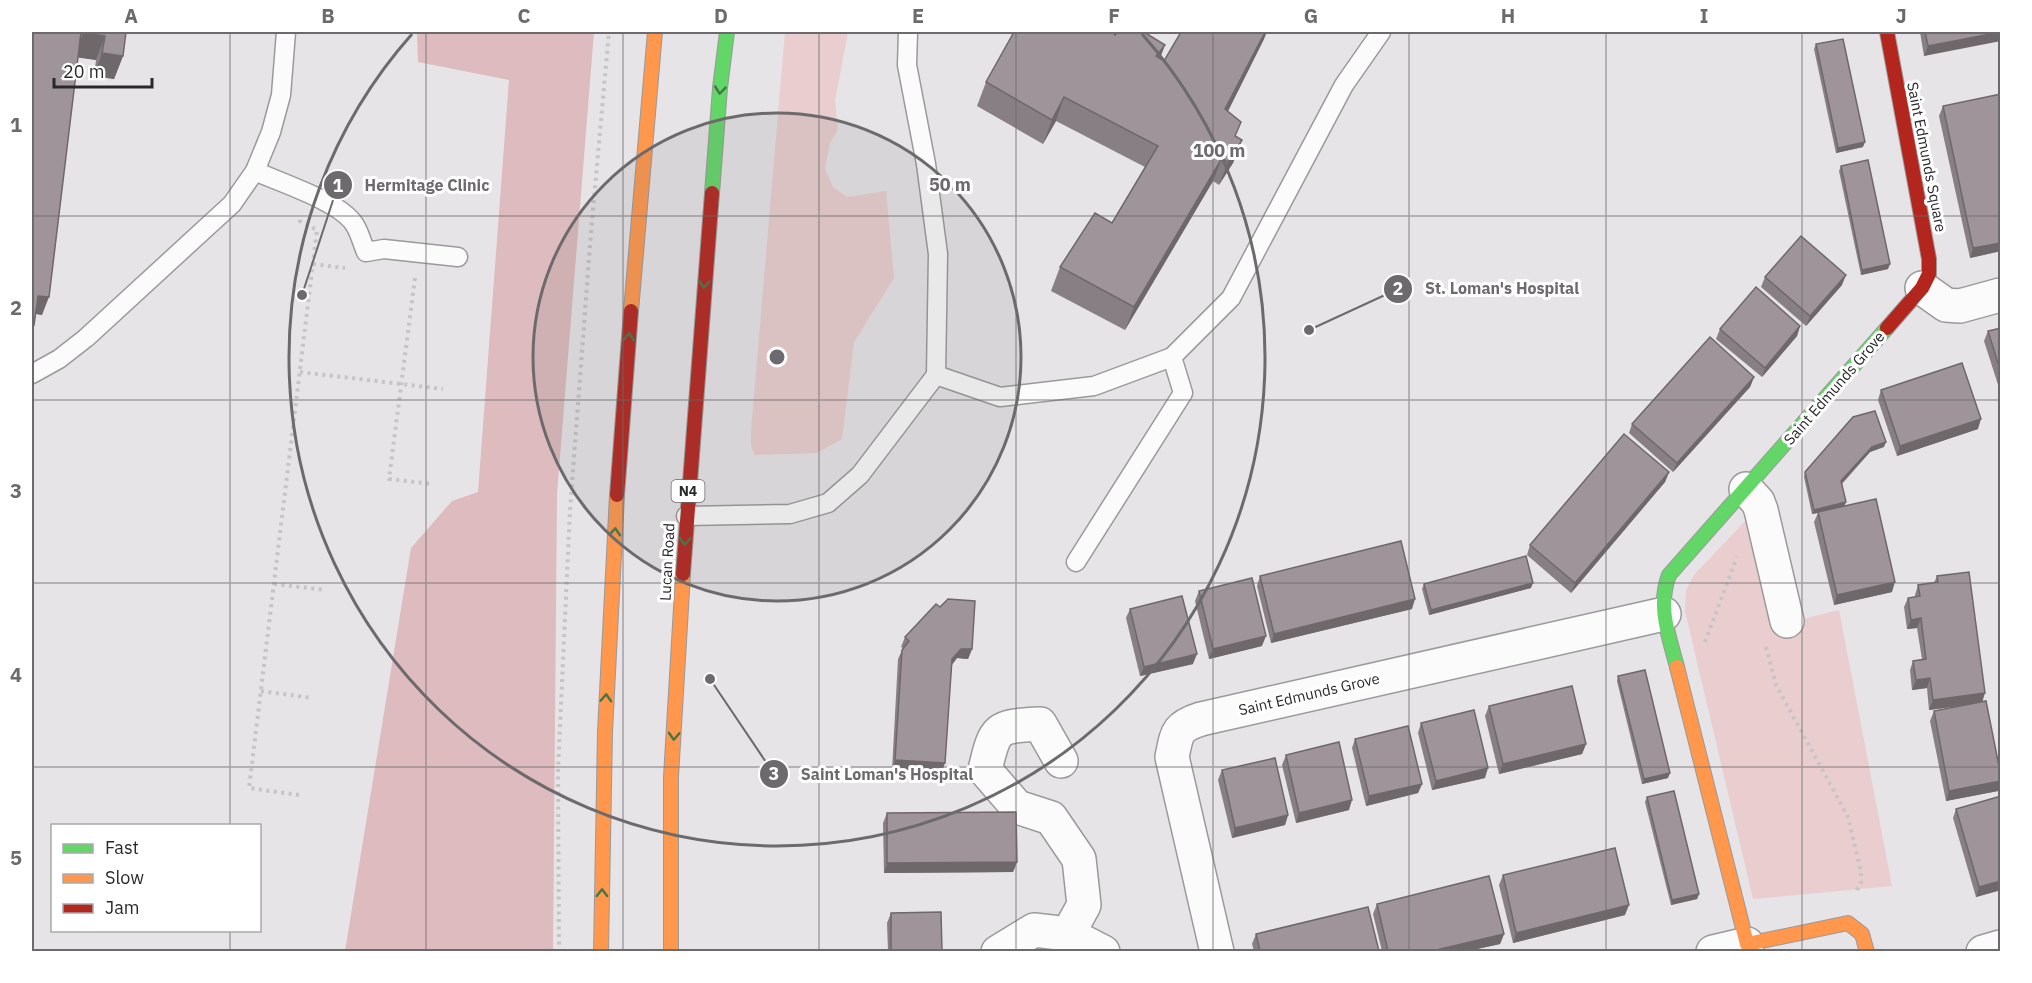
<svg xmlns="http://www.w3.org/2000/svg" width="2032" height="983" font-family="'IBM Plex Sans',sans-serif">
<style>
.green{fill:#eacdcf}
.forest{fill:#ddbbbe}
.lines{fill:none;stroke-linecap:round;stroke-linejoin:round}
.lane-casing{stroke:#9b9a9b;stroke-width:21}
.street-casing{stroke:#9b9a9b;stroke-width:36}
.fast-casing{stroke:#9b9a9b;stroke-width:16}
.slow-casing{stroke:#9b9a9b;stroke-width:16}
.jam-casing{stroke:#9b9a9b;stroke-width:16}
.path{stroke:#c6c5c6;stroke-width:4;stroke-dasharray:3 4.5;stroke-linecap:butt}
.lane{stroke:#fbfbfb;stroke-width:18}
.street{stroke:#fbfbfb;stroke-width:33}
.fast{stroke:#63d668;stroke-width:14}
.slow{stroke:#ff974d;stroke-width:14}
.jam{stroke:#b3261e;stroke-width:14}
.wall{fill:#887f84}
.shaded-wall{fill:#6f686b}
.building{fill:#9e9499;stroke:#6f686b;stroke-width:1.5}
.oneway{stroke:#447746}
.grid{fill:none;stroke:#6c6a6c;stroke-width:1.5;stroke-opacity:0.55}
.ring{fill:none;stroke:#6c6a6c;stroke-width:3}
.labels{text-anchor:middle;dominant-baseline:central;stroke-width:6;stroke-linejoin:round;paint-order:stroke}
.shield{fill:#fff;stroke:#6a696a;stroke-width:1.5}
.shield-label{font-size:14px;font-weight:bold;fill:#2a292a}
.street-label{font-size:15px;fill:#2a292a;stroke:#fff}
.centre{fill:#6c6a6c;stroke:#fff;stroke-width:3}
.ring-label{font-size:18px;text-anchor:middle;font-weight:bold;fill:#6c6a6c;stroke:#fff;stroke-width:6;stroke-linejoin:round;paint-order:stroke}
.leader{fill:none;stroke:#6c6a6c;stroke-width:2}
.callout-dot{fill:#6c6a6c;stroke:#fff;stroke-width:2}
.mark-label{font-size:18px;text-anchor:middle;font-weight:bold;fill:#fff}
.callout-label{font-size:16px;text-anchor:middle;font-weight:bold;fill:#6c6a6c;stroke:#fff;stroke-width:6;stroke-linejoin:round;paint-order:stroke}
.neatline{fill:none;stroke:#6c6a6c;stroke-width:2}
.grid-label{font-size:20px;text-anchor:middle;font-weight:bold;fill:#6c6a6c}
</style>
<rect width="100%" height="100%" fill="#e6e4e6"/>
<g class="green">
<path d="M785 32H848L835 101 838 129 830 143 825 169 833 187 847 197 886 191 894 278 854 342 842 439 817 453 755 455 751 446V431Z"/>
<path d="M1749 517 1775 626 1839 610 1892 886 1753 899 1685 611 1686 590 1694 575Z"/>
</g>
<path class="forest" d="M417 32H594L557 494 553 951H345L411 548 452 501 478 492 509 80 418 62Z"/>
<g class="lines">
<g class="lane-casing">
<g id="lane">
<path d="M255 171C281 183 335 200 352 221 359 229 362 243 366 252L384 249 458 257"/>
<path d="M32 374 59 359 86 338 232 204 255 171 271 132 281 95 286 32"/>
<path d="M936 375 1000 397 1094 386 1172 357 1231 298 1344 85 1381 32"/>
<path d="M686 516 790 514 828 503 860 475 936 375 938 254 926 164 907 65 908 32"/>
<path d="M1076 562 1183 393 1172 357"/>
</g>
</g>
<g class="street-casing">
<g id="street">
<path d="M1922 288 1946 305 1960 306 2000 295"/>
<path d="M1746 489 1758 502 1761 510 1787 621"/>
<path d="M1061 761 1040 724C996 726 995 727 985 770L1017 807 1051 818 1079 859 1084 905 1068 934"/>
<path d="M998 952 1034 930 1068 934 1103 952"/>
<path d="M1217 952 1172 757C1177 733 1176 727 1201 719L1664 614"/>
<path d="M1713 952 1747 944"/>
<path d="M1983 952 2000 947"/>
</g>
</g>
<g class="fast-casing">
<g id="fast">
<path d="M712 193 720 88 727 32"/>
<path d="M1677 667C1669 636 1657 606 1669 575L1887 328"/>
</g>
</g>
<g class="slow-casing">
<g id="slow">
<path d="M631 311 655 32"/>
<path d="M1677 667 1747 944 1848 923 1862 934 1867 952"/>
<path d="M601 952 605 732 617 495"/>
<path d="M671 952V777L683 574"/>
</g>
</g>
<g class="jam-casing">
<g id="jam">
<path d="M1887 328 1922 288 1929 274V259L1887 32"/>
<path d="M617 495 631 311"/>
<path d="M683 574 712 193"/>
</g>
</g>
<g class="path">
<path d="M313 264 345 268"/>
<path d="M415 278 389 479 432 484"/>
<path d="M300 372 443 389"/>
<path d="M274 584 325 590"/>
<path d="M1705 642 1737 557"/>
<path d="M1766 647 1776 685 1848 817 1861 872V883L1855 893"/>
<path d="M261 691 312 698"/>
<path d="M299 795 249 788 317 230 300 221 303 217"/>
<path d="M559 952 558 770 570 510 591 232 609 32"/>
</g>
<use href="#lane" class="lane"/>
<use href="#street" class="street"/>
<use href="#fast" class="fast"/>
<use href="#slow" class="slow"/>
<use href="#jam" class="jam"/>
</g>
<g class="wall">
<path d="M32 32H126L123 56 114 79 94 76 96 60 78 57 42 315 36 314 34 325 32 333Z"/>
<path d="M1920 32H2001L1924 56Z"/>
<path d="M1115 35 1165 45 1160 58 1164 61 1264 39 1228 111 1236 136 1242 140 1233 163 1219 185 1213 181 1125 330 1051 291 1060 267 1112 223 1145 167 1056 121 1043 144 977 106 986 82Z"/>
<path d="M1816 44 1863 147 1836 153 1814 49Z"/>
<path d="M1943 106 2001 251 1970 258 1939 116Z"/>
<path d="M1841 166 1888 269 1861 275 1839 171Z"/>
<path d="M1765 277 1842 285 1806 326 1761 287Z"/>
<path d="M1800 326 1797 336 1762 377 1716 339 1720 329Z"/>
<path d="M2001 328V394L1984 341 1988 331Z"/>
<path d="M1754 377 1750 387 1673 472 1629 433 1632 424Z"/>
<path d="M1881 390 1978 429 1897 456 1878 400Z"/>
<path d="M1884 447 1870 452 1842 484 1844 506 1892 592 1834 605 1814 522 1818 513 1812 514 1804 477 1805 472Z"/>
<path d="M1669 472 1665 482 1571 593 1527 555 1530 545Z"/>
<path d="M1260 576 1412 609 1271 643 1257 586Z"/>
<path d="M1937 576 1982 702 2001 776V784L1998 791 1946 801 1930 721 1934 711 1966 705 1929 710 1927 688 1912 690 1910 670 1913 661 1922 659 1917 628 1907 629 1904 607 1908 598 1915 597V595L1918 585 1934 583Z"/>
<path d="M1424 584 1531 588 1429 615 1422 589Z"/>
<path d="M1199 591 1262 646 1209 659 1195 601Z"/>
<path d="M1130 609 1193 664 1140 676 1126 618Z"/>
<path d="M905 637 972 649 968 659 957 658 952 665 942 772 892 770 898 659 903 648 901 647Z"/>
<path d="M1618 676 1668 778 1642 784 1617 681Z"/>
<path d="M1489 706 1586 744 1582 754 1499 774 1485 716Z"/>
<path d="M1421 723 1485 778 1432 790 1418 733Z"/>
<path d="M1355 739 1422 784 1418 793 1366 806 1352 748Z"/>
<path d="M1286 755 1349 810 1296 823 1282 765Z"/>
<path d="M1222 770 1288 815 1285 825 1232 838 1218 780Z"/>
<path d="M2001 796V890L1976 897 1953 818 1956 809Z"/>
<path d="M1647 797 1699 894 1697 899 1671 905 1645 802Z"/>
<path d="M887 813 1017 862 1013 872 884 873 883 823Z"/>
<path d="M1503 875 1625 915 1513 943 1499 885Z"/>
<path d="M1377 904 1504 934 1500 944 1468 951H1382L1373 914Z"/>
<path d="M891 913 942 951H888L887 923Z"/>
<path d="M1256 934 1379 951H1254L1252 944Z"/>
</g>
<g class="shaded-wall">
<path d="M1265 32H1267L1264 39 1217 133 1225 109Z"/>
<path d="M2001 32V41L1924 56 1928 46Z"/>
<path d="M83 33 105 36 96 60 74 57Z"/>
<path d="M1165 45 1156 68V56Z"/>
<path d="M102 53 123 56 114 79 94 76Z"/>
<path d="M1064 97 1056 121 1043 144 1052 120Z"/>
<path d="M1242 140 1233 163 1219 185 1228 162Z"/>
<path d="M1865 142 1863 147 1836 153 1838 148Z"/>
<path d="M1222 158 1213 181 1125 330 1134 307Z"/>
<path d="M2001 243V251L1970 258 1973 248Z"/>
<path d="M1890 264 1888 269 1861 275 1862 270Z"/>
<path d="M1846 275 1842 285 1806 326 1810 316Z"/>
<path d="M38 296 49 297 42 315 32 313Z"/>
<path d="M1800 326 1797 336 1762 377 1765 368Z"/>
<path d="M1754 377 1750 387 1673 472 1677 463Z"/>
<path d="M1981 419 1978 429 1897 456 1900 446Z"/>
<path d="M1886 442 1884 447 1870 452 1839 486 1841 481 1872 447Z"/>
<path d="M1669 472 1665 482 1571 593 1575 583Z"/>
<path d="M1846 502 1844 507 1812 514 1814 510Z"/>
<path d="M1895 582 1892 592 1834 605 1837 595Z"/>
<path d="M1533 583 1531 588 1429 615 1431 610Z"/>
<path d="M1415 599 1412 609 1271 643 1274 634Z"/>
<path d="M1921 618 1917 628 1907 629 1911 620Z"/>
<path d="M1266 636 1262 646 1209 659 1213 649Z"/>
<path d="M961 649H972L968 659 957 658 949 668 952 659Z"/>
<path d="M1197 654 1193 664 1140 676 1144 667Z"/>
<path d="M1930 678 1927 688 1912 690 1916 680Z"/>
<path d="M1985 693 1982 703 1929 710 1933 700Z"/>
<path d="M1586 744 1582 754 1499 774 1503 764Z"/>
<path d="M895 760 945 763 942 772 892 770Z"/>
<path d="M1488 768 1485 778 1432 790 1436 781Z"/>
<path d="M1670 773 1668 778 1642 784 1644 779Z"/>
<path d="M2001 781 1998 791 1946 801 1949 791Z"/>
<path d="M1422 784 1418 793 1366 806 1369 796Z"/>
<path d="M1352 800 1349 810 1296 823 1299 813Z"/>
<path d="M1288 815 1285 825 1232 838 1235 828Z"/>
<path d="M1017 862 1013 872 884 873 887 863Z"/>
<path d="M2001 881V890L1976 897 1979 887Z"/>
<path d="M1699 894 1697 899 1671 905 1672 900Z"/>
<path d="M1629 905 1625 915 1513 943 1516 933Z"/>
<path d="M1504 934 1500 944 1468 951H1432Z"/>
</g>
<g class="building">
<path d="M32 32H81L49 297 38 296 34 325 32 324Z"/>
<path d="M83 32H126L123 56 102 53 105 36 83 33Z"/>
<path d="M1014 32H1113L1115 35 1118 32H1144L1165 45 1156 56 1164 61 1181 32H1265L1225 109 1241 122 1235 136 1242 140 1228 162 1222 158 1134 307 1060 267 1095 213 1112 223 1158 146 1064 97 1052 120 986 82Z"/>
<path d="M1925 32H2001L1928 46Z"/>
<path d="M1843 39 1865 142 1838 148 1816 44Z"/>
<path d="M2001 94V243L1973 248 1943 106Z"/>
<path d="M1868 160 1890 264 1862 270 1841 166Z"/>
<path d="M1801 236 1846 275 1810 316 1765 277Z"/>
<path d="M1756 287 1800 326 1765 368 1720 329Z"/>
<path d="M2001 328V373L1988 331Z"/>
<path d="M1710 337 1754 377 1677 463 1632 424Z"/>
<path d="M1962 363 1981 419 1900 446 1881 390Z"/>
<path d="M1875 411 1886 442 1872 447 1841 481 1846 502 1814 510 1805 472 1853 417Z"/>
<path d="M1624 434 1669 472 1575 583 1530 545Z"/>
<path d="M1876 499 1895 582 1837 595 1818 512Z"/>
<path d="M1401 541 1415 599 1274 634 1260 576Z"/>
<path d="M1526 556 1533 583 1431 610 1424 584Z"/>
<path d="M1969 572 1985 693 1933 700 1930 678 1916 680 1913 661 1926 659 1921 618 1911 620 1908 598 1920 596 1918 585 1938 582 1937 576Z"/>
<path d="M1252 578 1266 636 1213 649 1199 591Z"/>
<path d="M1182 596 1197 654 1144 667 1130 609Z"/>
<path d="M948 599 975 601 972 649H961L952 659 945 763 895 760 902 650 909 641 905 637 936 604 940 607Z"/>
<path d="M1645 670 1670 773 1644 779 1618 676Z"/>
<path d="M1572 686 1586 744 1503 764 1489 706Z"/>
<path d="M1986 701 2001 776V781L1949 791 1934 711Z"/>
<path d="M1474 710 1488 768 1436 781 1421 723Z"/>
<path d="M1408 726 1422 784 1369 796 1355 739Z"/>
<path d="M1339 742 1352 800 1299 813 1286 755Z"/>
<path d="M1275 758 1288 815 1235 828 1222 770Z"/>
<path d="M1674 791 1699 894 1672 900 1647 797Z"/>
<path d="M2001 796V881L1979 887 1956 809Z"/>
<path d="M1016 812 1017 862 887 863V813Z"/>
<path d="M1615 848 1629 905 1516 933 1503 875Z"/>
<path d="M1489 876 1504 934 1432 951H1388L1377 904Z"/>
<path d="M1368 907 1379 951H1260L1256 934Z"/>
<path d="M941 912 942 951H891V913Z"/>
</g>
<defs><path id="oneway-chevron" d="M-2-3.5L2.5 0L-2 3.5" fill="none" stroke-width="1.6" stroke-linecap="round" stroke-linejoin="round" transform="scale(1.5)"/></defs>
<g class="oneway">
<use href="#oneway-chevron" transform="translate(720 90) rotate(96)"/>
<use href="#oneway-chevron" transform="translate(704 284) rotate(95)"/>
<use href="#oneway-chevron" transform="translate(629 337) rotate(-86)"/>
<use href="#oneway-chevron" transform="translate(615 532) rotate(-86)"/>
<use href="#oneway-chevron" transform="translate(685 541) rotate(93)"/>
<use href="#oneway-chevron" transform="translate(606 698) rotate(-87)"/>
<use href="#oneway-chevron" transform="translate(674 736) rotate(93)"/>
<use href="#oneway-chevron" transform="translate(602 893) rotate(-89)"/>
</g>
<path class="grid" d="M230 32V826M426 32V952M623 32V952M819 32V952M1016 32V952M1213 32V952M1409 32V952M1606 32V952M1802 32V952M32 216H2000M32 400H2000M32 583H2000M32 767H2000M230 930V952"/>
<circle cx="777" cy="357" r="244" fill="#6c6a6c" fill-opacity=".12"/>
<g class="ring">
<circle cx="777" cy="357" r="244"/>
<path d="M1142 34A488 488 0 1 1 412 34"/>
</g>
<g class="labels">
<rect class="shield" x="671.5" y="480" width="33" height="22" rx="4.5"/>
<g class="shield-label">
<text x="688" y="491">N4</text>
</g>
<g class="street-label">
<text transform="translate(1927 157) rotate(79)">Saint Edmunds Square</text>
<text transform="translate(1834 388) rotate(-49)">Saint Edmunds Grove</text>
<text transform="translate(667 562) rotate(-87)">Lucan Road</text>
<text transform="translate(1309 694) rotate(-13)">Saint Edmunds Grove</text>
</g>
</g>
<circle cx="777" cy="357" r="9" class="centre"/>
<g class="ring-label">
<text x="1219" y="157">100 m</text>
<text x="950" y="191">50 m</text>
</g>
<path class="leader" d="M302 295L338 185M1309 330L1398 289M710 679L774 774"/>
<g class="callout-dot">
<circle cx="302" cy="295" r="6"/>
<circle cx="1309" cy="330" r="6"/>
<circle cx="710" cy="679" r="6"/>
<circle cx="338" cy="185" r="15"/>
<circle cx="1398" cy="289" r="15"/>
<circle cx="774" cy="774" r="15"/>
</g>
<g class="mark-label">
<text x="338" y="192">1</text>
<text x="1398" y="295">2</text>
<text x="774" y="780">3</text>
</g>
<g class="callout-label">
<text x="427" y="191">Hermitage Clinic</text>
<text x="1502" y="294">St. Loman's Hospital</text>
<text x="887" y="780">Saint Loman's Hospital</text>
</g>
<rect width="2032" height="983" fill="none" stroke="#ffffff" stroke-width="66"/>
<rect x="51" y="824" width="210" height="108" fill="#ffffff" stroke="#aaa9aa" stroke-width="1.5"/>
<rect x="63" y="844" width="30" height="9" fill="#63d668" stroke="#aaa9aa" stroke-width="1.5"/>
<text x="105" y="854" font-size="18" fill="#2a292a">Fast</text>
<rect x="63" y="874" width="30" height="9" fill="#ff974d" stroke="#aaa9aa" stroke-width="1.5"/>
<text x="105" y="884" font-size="18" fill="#2a292a">Slow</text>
<rect x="63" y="904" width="30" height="9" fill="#b3261e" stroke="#aaa9aa" stroke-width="1.5"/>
<text x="105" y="914" font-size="18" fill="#2a292a">Jam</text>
<path d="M54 78v9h98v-9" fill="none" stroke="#2a292a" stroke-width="3"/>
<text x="63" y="78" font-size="18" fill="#2a292a" stroke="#ffffff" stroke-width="4.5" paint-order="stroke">20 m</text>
<rect x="33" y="33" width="1966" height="917" class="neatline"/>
<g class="grid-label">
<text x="131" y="23">A</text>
<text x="328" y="23">B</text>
<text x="524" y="23">C</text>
<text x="721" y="23">D</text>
<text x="918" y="23">E</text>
<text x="1114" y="23">F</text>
<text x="1311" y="23">G</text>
<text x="1508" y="23">H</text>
<text x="1704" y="23">I</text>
<text x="1901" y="23">J</text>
<text x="16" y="132">1</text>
<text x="16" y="315">2</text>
<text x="16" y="498">3</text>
<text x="16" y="682">4</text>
<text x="16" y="865">5</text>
</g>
</svg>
